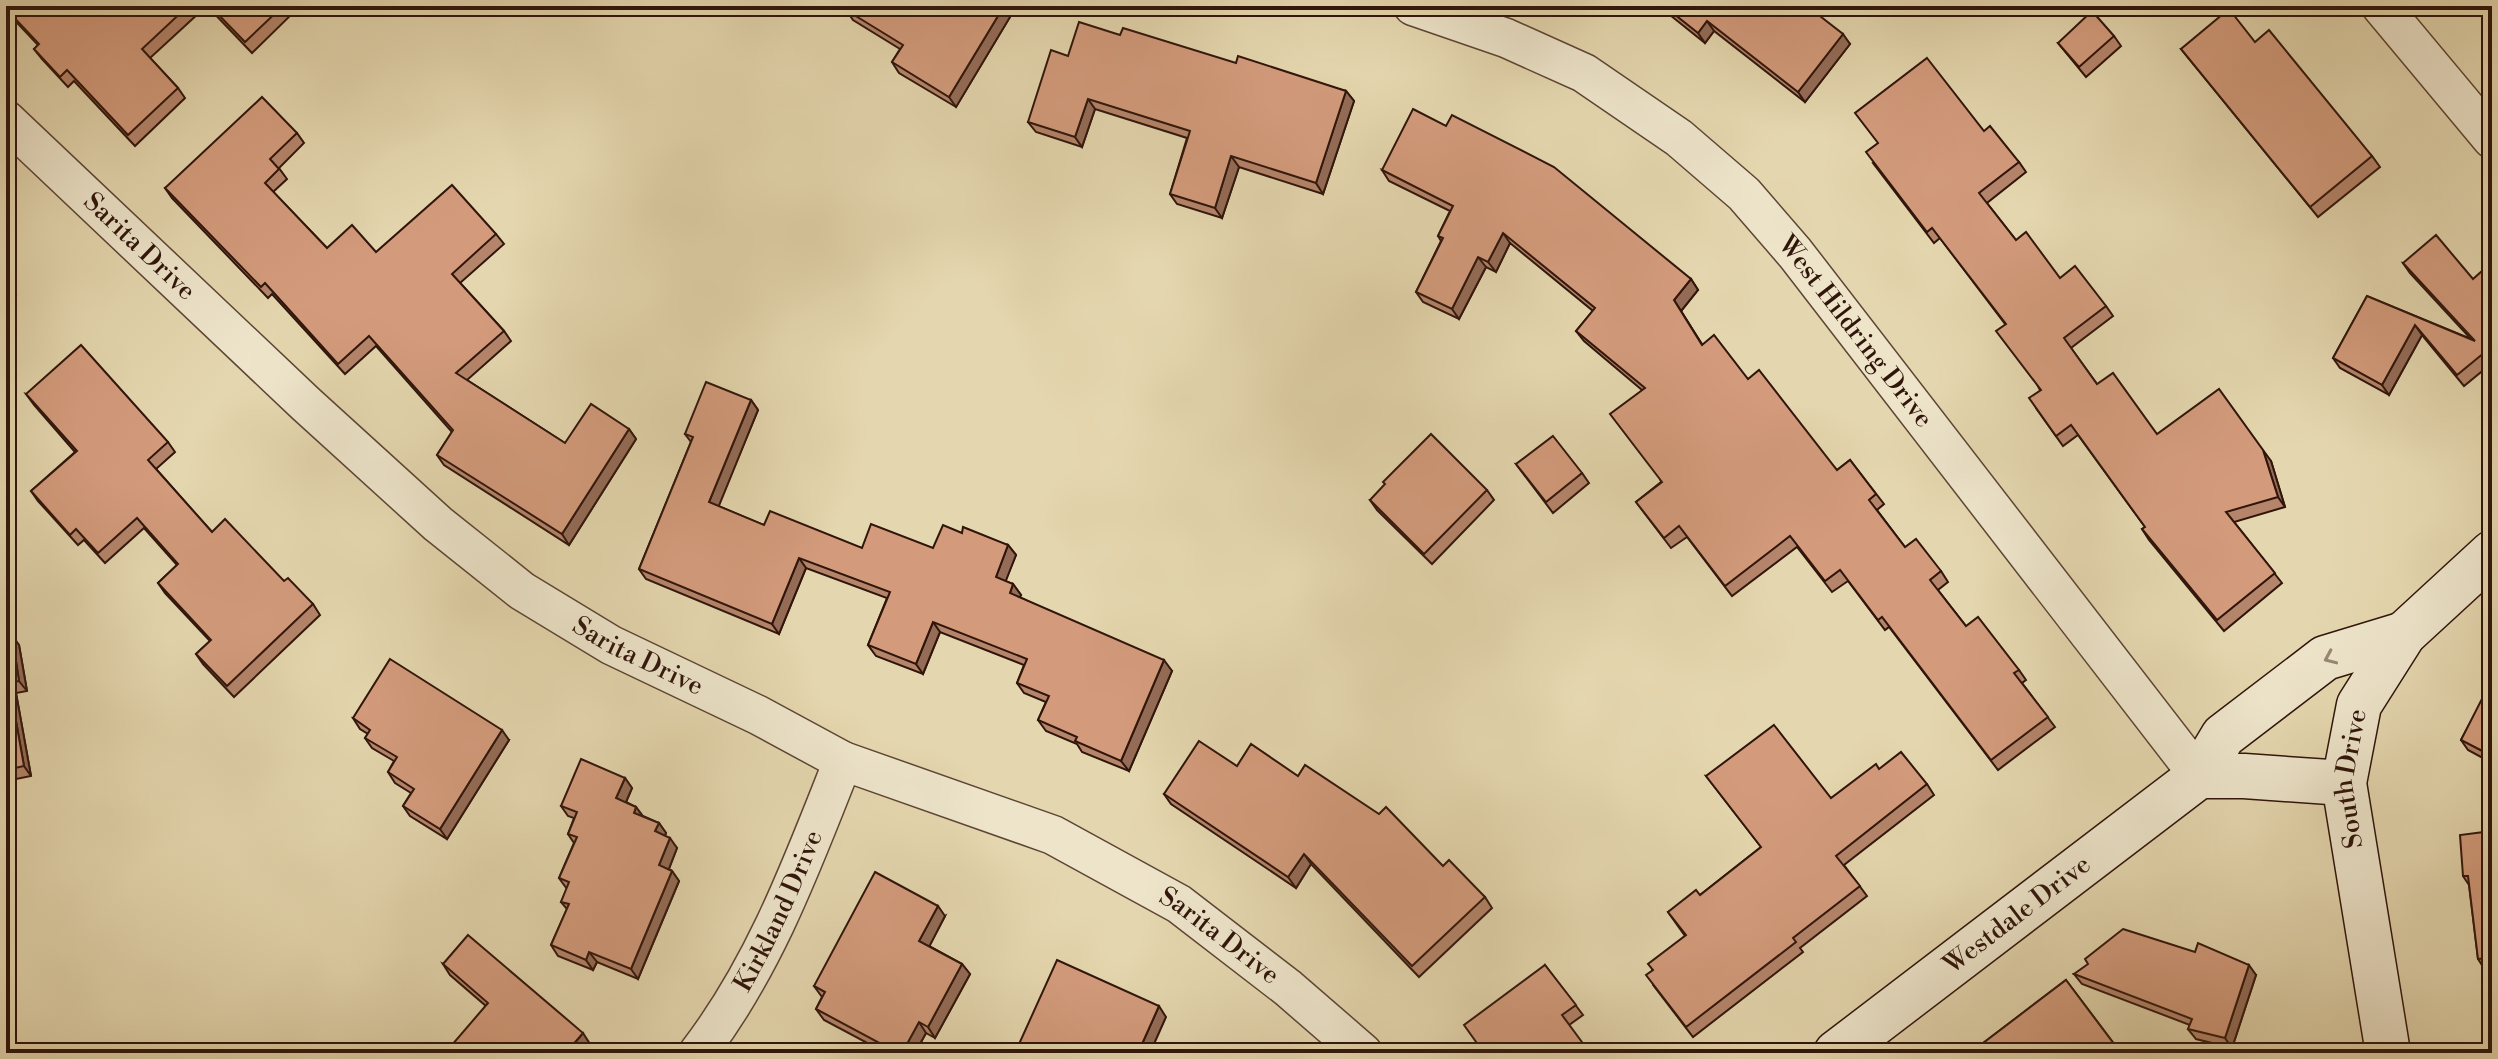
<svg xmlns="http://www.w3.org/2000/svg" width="2498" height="1059" font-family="'Libre Bodoni',serif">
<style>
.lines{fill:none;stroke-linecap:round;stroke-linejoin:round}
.street-casing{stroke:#5d4534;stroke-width:41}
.secondary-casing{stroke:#30150b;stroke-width:47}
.street{stroke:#ede4ca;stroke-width:38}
.secondary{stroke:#ede4ca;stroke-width:44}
.wall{fill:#b5856b;stroke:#30150b;stroke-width:2}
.shaded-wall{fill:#946c57;stroke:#30150b;stroke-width:2}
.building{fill:#d39b7c;stroke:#30150b;stroke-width:2}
.oneway{stroke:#988774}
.labels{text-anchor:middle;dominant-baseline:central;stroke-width:6;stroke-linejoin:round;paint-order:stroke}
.street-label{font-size:26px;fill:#30150b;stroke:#ede4ca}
</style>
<rect width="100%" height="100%" fill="#e4d6ae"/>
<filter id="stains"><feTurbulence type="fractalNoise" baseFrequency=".0025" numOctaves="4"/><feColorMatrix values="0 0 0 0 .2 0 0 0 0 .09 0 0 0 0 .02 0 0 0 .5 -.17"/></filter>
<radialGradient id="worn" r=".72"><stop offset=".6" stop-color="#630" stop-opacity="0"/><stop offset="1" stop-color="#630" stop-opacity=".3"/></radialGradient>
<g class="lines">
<g class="street-casing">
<g id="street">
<path id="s1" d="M1413 6 1506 38 1584 73 1679 138 1744 194 1795 253 2199 776"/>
<path d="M2381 6 2492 139"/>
<path id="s2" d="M6 120 306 404 438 524 522 591 611 645 758 715 843 761 1053 835 1179 904 1288 988 1363 1053"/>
<path id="s3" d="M698 1053C765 966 803 862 843 761"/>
</g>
</g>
<g class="secondary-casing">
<g id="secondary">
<path d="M2199 776 2223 736 2325 658 2404 634"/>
<path id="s4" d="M1836 1053 2199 776H2244L2344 783"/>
<path id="s5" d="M2388 1053 2344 783 2359 705 2404 634 2492 553"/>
</g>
</g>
<use href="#street" class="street"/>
<use href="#secondary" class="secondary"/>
</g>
<g class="wall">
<path d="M6 6H196L200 12 150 58 178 88 185 98 135 146 74 81 68 87 42 59 34 49 38 45 6 11Z"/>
<path d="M207 6H288L293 13 252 53Z"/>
<path d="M848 6H1015L1016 7 956 107 899 73 892 62 900 49 853 20 846 10Z"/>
<path d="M1651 6H1807L1850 44 1805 102 1714 31 1705 43 1670 15Z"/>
<path d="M1120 35 1346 91 1354 101 1323 194 1239 167 1222 218 1177 204 1170 194 1187 138 1095 109 1082 147 1036 132 1028 122Z"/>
<path d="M2114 36 2121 46 2086 77 2058 43Z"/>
<path d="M2255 42 2372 156 2380 167 2318 217 2181 49Z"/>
<path d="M1984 131 2019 162 2026 172 1987 203 2016 240 2060 278 2106 306 2113 316 2071 348 2097 384 2157 434 2271 461 2285 507 2234 522 2282 583 2224 631 2149 540 2142 529 2145 527 2078 435 2063 446 2036 408 2040 390 2005 324 1940 238 1934 243 1873 163Z"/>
<path d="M297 133 304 143 279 168 287 179 273 192 327 248 376 252 496 234 504 244 460 283 504 331 511 341 467 380 565 443 629 429 636 439 569 545 444 465 437 455 452 432 376 346 345 374 272 294 268 298 172 198 165 188Z"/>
<path d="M1382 170 1691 279 1698 290 1681 311 1702 345 1748 379 1837 470 1850 460 1884 504 1877 510 1905 547 1941 571 1948 582 1938 590 1966 626 2019 670 2026 680 2022 683 2055 727 1998 770 1889 627 1885 630 1848 581 1832 592 1797 547 1732 596 1687 537 1671 548 1636 502 1661 482 1642 390 1584 341 1576 331 1593 311 1510 243 1496 272 1486 267 1459 319 1423 302 1416 292 1441 241 1438 236 1450 211 1389 181Z"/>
<path d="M2403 263 2492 283V363L2464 386 2422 335 2389 395 2340 368 2333 358 2367 296 2471 339 2410 273Z"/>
<path d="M6 282 16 295 6 304Z"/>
<path d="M26 394 168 442 175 452 156 469 212 532 284 581 313 604 320 615 234 697 203 664 196 654 210 641 165 593 158 583 177 565 144 528 105 563 84 540 78 545 38 501 31 491 75 452 34 405Z"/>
<path d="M751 400 758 410 718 506 764 525 862 548H933L962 533 1008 545 1016 555 1005 581 1013 584 1021 595 1019 597 1172 671 1129 771 1082 752 1077 744 1046 731 1038 720 1046 702 1024 693 1017 683 1024 665 940 632 923 674 876 656 868 645 887 598 806 568 779 634 646 579 639 569 691 442 685 434Z"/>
<path d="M1516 464 1582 473 1589 483 1553 513Z"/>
<path d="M1487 490 1494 500 1432 564 1377 510 1370 500Z"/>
<path d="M6 636 19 645 27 691 16 693 31 776 6 781 10 801 6 802Z"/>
<path d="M2492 682V763L2468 750 2461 740Z"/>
<path d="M353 718 509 740 447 839 410 816 403 806 411 793 395 783 388 772 394 761 372 748 365 738 368 734 360 729Z"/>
<path d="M1237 766 1298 776 1443 866 1485 897 1492 908 1419 977 1311 864 1296 888 1171 804 1164 794Z"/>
<path d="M1879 769 1927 784 1934 795 1844 865 1867 896 1800 948 1803 952 1693 1037 1653 985 1652 970 1685 936 1668 912 1700 895 1761 847 1706 776 1831 798Z"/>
<path d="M625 778 632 788 626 802 636 807 643 816 659 823 666 833 665 836 677 848 669 869 672 871 679 881 638 979 597 962 593 970 558 956 551 945 567 909 561 902 567 889 559 878 574 843 568 834 574 818 568 816 561 806Z"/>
<path d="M2492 831 2488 969 2485 970 2478 959 2469 885 2463 876Z"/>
<path d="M945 916 929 946 962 964 970 974 935 1038 926 1033 915 1053H886L824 1020 816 1009 822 997 814 986Z"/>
<path d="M443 964 590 1044 486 1006 450 975Z"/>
<path d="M1545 965 1583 1015 1569 1025 1484 1053Z"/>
<path d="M2074 974 2256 975 2232 1048 2196 1039 2188 1029 2190 1025 2082 984Z"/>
<path d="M2066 980 2121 1053H1970Z"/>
</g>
<g class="shaded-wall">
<path d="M1004 6H1015L1016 7 956 107 949 97Z"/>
<path d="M1707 21 1714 31 1705 43 1698 33Z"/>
<path d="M1843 34 1850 44 1805 102 1798 92Z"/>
<path d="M1346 91 1354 101 1323 194 1316 183Z"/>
<path d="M1088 99 1095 109 1082 147 1075 137Z"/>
<path d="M1231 156 1239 167 1222 218 1215 208Z"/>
<path d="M1503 233 1510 243 1496 272 1488 262Z"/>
<path d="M1478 257 1486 267 1459 319 1452 309Z"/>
<path d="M1691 279 1698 290 1681 311 1709 355 1674 300Z"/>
<path d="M2415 325 2422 335 2389 395 2382 385Z"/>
<path d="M751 400 758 410 716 513 709 502Z"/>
<path d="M629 429 636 439 569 545 562 534Z"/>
<path d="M2263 450 2271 461 2285 507 2278 497Z"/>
<path d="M1008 545 1016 555 1003 588 996 577Z"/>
<path d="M799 558 806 568 779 634 772 624Z"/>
<path d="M1013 584 1021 595 1017 603 1010 593Z"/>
<path d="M933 622 940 632 923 674 916 664Z"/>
<path d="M12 635 19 645 27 691 19 681Z"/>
<path d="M1164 660 1172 671 1129 771 1121 761Z"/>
<path d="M9 682 16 693 31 776 24 766Z"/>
<path d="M502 730 509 740 447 839 440 829Z"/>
<path d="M625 778 632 788 623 809 616 798Z"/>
<path d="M6 781 10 801 6 796Z"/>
<path d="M636 807 643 817 634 813Z"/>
<path d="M659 823 666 833 662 842 655 831Z"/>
<path d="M670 838 677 848 666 876 659 865Z"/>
<path d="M1304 854 1311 864 1296 888 1288 877Z"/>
<path d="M672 871 679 881 638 979 631 969Z"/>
<path d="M938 906 945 916 927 951 919 941Z"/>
<path d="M589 952 597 962 593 970 586 960Z"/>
<path d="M962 964 970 974 935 1038 928 1027Z"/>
<path d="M2249 965 2256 975 2232 1048 2225 1038Z"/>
<path d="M1159 1006 1166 1017 1150 1053H1138Z"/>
<path d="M919 1022 926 1033 915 1053H902Z"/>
<path d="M583 1033 590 1044 582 1053H566Z"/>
</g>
<g class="building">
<path d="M6 6H188L142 49 178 88 128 135 67 70 60 77 34 49 39 44 6 9Z"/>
<path d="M210 6H283L245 42Z"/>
<path d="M848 6H1004L949 97 892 62 903 45 846 10Z"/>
<path d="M1664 6H1807L1843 34 1798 92 1707 21 1698 33Z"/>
<path d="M2229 9 2255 42 2269 30 2372 156 2310 207 2181 49Z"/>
<path d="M2092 11 2114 36 2079 67 2058 43Z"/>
<path d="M1079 22 1120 35 1123 28 1236 63 1238 56 1346 91 1316 183 1231 156 1215 208 1170 194 1190 131 1088 99 1075 137 1028 122 1051 50 1068 56Z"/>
<path d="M1927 58 1984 131 1990 126 2019 162 1979 193 2016 240 2026 232 2060 278 2075 266 2106 306 2064 338 2097 384 2113 373 2157 434 2219 389 2263 450 2278 497 2226 512 2275 573 2217 620 2142 529 2145 527 2071 425 2056 436 2029 398 2041 390 1996 331 2006 324 1932 228 1927 232 1866 152 1878 143 1855 113Z"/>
<path d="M262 97 297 133 270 159 279 169 265 183 327 248 352 225 376 252 452 185 496 234 452 274 504 331 456 373 565 443 591 404 629 429 562 534 437 455 453 430 369 336 338 364 265 283 261 287 165 188Z"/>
<path d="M1413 109 1446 126 1452 115 1554 167 1691 279 1674 300 1702 345 1714 335 1748 379 1759 370 1837 470 1850 460 1876 494 1869 500 1905 547 1916 539 1941 571 1930 580 1966 626 1978 617 2019 670 2014 673 2048 717 1991 760 1882 617 1878 620 1840 570 1825 581 1790 536 1725 586 1679 526 1664 538 1636 502 1662 482 1610 414 1645 388 1576 331 1595 308 1503 233 1488 262 1478 257 1452 309 1416 292 1443 238 1438 236 1453 206 1382 170Z"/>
<path d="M2436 235 2473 279 2482 271 2492 283V359L2485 352 2457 375 2415 325 2382 385 2333 358 2367 296 2475 341 2403 263Z"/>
<path d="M81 345 168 442 148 460 212 532 225 519 284 581 288 578 313 604 227 686 196 654 211 640 158 583 178 564 137 518 98 553 76 529 70 535 31 491 77 451 26 394Z"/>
<path d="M706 382 751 400 709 502 764 525 770 511 862 548 871 524 933 548 943 525 962 533 963 527 1008 545 996 577 1013 584 1010 593 1164 660 1121 761 1075 741 1077 737 1038 720 1049 696 1017 683 1027 659 933 622 916 664 868 645 890 592 799 558 772 624 639 569 693 437 685 434Z"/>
<path d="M1431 434 1487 490 1424 554 1370 500 1385 484 1383 482Z"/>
<path d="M1553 436 1582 473 1546 502 1516 464Z"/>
<path d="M12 635 19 681 9 682 24 766 6 770V636Z"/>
<path d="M390 659 502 730 440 829 403 806 414 789 388 772 397 757 365 738 370 730 353 718Z"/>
<path d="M2492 682V756L2461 740 2489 685Z"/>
<path d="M1774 725 1831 798 1876 764 1879 769 1901 752 1927 784 1836 856 1860 886 1793 938 1796 942 1686 1027 1646 975 1653 970 1648 964 1686 935 1668 912 1696 890 1700 895 1761 847 1706 776Z"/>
<path d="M1199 741 1237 766 1251 744 1298 776 1305 765 1379 814 1386 807 1443 866 1449 860 1485 897 1412 966 1304 854 1288 877 1164 794Z"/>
<path d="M581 759 625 778 616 798 636 807 634 813 659 823 655 831 670 838 659 865 672 871 631 969 589 952 586 960 551 945 569 904 561 902 569 882 559 878 577 837 568 834 577 812 561 806Z"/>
<path d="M2492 831V1019L2487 958 2478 959 2468 876H2463L2460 835Z"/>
<path d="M875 872 938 906 919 941 962 964 928 1027 919 1022 902 1053H898L816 1009 825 992 814 986Z"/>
<path d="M2123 929 2195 952 2198 943 2249 965 2225 1038 2188 1029 2192 1019 2074 974 2088 964 2085 959Z"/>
<path d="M468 935 583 1033 566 1053H445L488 1003 443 964Z"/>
<path d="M1057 960 1159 1006 1138 1053H1015Z"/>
<path d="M1545 965 1576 1005 1562 1015 1590 1053H1484L1464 1025Z"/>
<path d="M2066 980 2117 1048 2110 1053H1970Z"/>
<path d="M2488 1034H2492V1053H2490Z"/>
</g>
<defs><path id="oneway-chevron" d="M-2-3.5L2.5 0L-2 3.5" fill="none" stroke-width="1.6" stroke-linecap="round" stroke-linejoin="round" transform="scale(2)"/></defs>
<use class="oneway" href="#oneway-chevron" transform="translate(2330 658) rotate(156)"/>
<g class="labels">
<g class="street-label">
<text stroke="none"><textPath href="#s2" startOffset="184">Sarita Drive</textPath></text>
<text stroke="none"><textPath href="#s1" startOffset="562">West Hildring Drive</textPath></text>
<text stroke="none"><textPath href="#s2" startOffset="832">Sarita Drive</textPath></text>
<text stroke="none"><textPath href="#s5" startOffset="278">South Drive</textPath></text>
<text stroke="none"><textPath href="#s3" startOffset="164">Kirkland Drive</textPath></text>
<text stroke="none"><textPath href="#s4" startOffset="228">Westdale Drive</textPath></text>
<text stroke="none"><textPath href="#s2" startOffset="1480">Sarita Drive</textPath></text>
</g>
</g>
<rect width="2498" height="1059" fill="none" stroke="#e4d6ae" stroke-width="32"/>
<rect x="8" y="8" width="2482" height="1043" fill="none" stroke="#30150b" stroke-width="4"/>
<rect x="16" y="16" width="2466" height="1027" fill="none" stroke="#30150b" stroke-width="2"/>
<rect width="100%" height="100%" filter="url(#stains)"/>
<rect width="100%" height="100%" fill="url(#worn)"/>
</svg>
